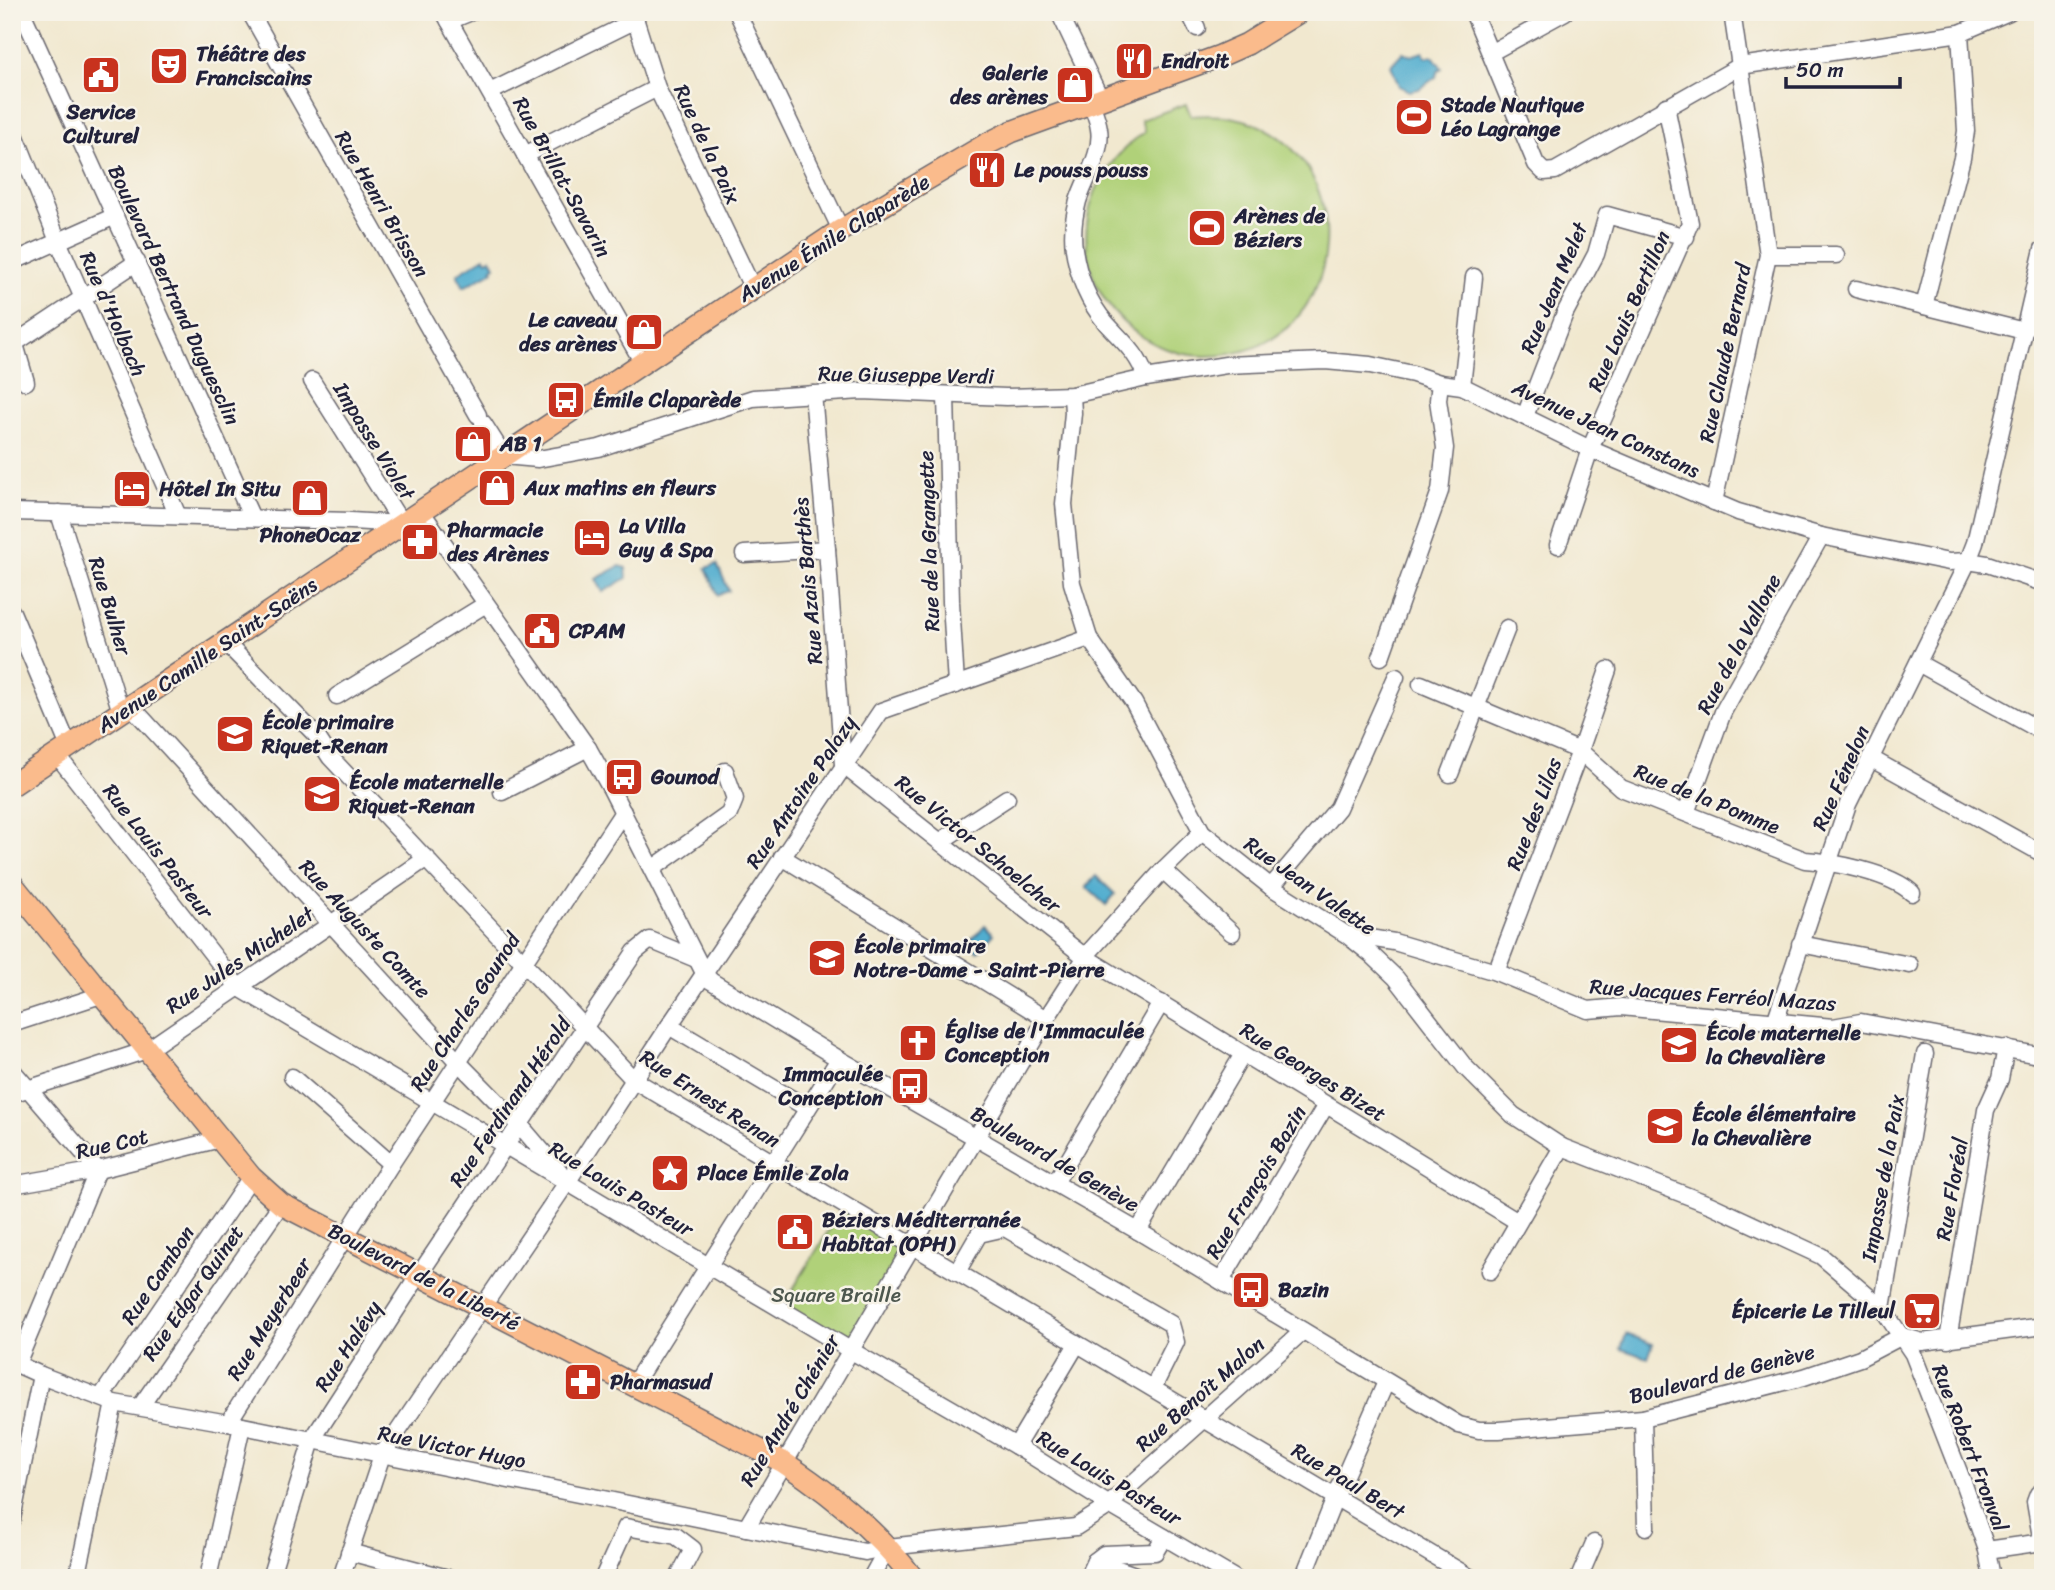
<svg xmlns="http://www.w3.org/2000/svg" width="2055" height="1590" font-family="Sriracha,sans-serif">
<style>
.green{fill:#b0d179;stroke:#697a5a;stroke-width:2}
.water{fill:#51adcf;stroke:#3a6885;stroke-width:2}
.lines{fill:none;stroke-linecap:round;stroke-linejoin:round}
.minor-casing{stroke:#6a676f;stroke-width:19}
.major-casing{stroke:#6a676f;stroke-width:24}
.minor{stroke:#fff;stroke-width:16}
.major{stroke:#fabb8c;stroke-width:21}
.labels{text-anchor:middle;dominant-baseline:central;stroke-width:5;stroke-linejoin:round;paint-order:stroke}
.poi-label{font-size:21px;font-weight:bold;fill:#22223b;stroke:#f7f3e8;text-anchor:start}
.street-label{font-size:21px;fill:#22223b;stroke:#f7f3e8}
.park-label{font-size:21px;fill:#4d574e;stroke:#f7f3e8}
</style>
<rect width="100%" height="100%" fill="#f7f3e8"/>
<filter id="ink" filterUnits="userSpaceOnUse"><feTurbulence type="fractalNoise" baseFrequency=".0143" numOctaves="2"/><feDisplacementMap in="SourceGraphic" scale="14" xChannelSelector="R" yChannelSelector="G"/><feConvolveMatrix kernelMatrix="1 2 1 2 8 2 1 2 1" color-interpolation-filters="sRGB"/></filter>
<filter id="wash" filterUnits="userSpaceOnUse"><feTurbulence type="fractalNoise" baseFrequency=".00686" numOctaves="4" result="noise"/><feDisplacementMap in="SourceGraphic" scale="28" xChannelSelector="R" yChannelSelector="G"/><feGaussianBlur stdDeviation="1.57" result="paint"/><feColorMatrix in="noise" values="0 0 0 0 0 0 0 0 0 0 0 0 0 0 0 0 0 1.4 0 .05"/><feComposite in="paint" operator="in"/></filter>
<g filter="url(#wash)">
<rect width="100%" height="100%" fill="#f1e8cf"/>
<g class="green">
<path d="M1186 104 1191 116C1365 100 1373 356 1205 356 1170 356 1135 338 1113 311 1065 252 1085 172 1145 132L1141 120Z"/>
<path d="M844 1205 912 1245 850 1350 781 1309Z"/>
</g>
<g class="water">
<path d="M1403 52 1411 56 1423 52 1425 57 1433 56 1442 68 1437 72 1436 77 1419 89 1409 91 1399 86 1391 65Z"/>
<path d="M485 257 487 260 491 258 495 266 492 268 493 271 464 287 457 274Z"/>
<path d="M717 564 729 591 718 595 706 568Z"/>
<path d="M620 566 626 568 627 578 603 592 596 579Z"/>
<path d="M1096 876 1115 894 1106 905 1086 887Z"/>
<path d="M985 925 994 934 978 952 968 944Z"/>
<path d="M1626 1334 1653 1344 1648 1358 1621 1349Z"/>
</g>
</g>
<g filter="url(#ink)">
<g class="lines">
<g class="minor-casing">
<g id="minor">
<path d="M22 12 252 518"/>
<path d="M250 12 478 415"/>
<path d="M444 12 643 363"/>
<path d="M633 12 657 88 753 289"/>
<path d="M737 12 841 230"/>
<path d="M1059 12 1101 100"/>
<path d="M1189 12 1197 28"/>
<path d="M1473 12 1536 164 1544 172 1555 171 1740 66 1960 33 2009 12"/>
<path d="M449 21 471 12"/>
<path d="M1490 53 1565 12"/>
<path d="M490 92 636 20"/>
<path d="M1091 103C1094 111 1098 120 1099 129 1103 152 1085 179 1078 201 1074 216 1072 234 1074 249 1078 276 1088 302 1106 323 1123 342 1138 353 1146 378"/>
<path d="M12 127 58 241 178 516"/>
<path d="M525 155 657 88"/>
<path d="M1768 255H1836"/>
<path d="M12 262 115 216"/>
<path d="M1856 289 2024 331"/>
<path d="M1924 306 1962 158 1966 131 1960 33"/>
<path d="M12 334 26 382"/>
<path d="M12 345 137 262"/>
<path d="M312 381 402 524"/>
<path d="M1462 386 1474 277"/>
<path d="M813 394 827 549 843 765 1085 957 1518 1222"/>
<path d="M946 395 951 602 956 685"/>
<path d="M1072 395 1073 413 1064 504 1072 583 1089 638 1134 703 1202 832 1271 887 1347 935 1372 955 1396 978 1465 1067 1513 1115 1562 1147 1711 1205 1821 1256 1882 1308 1913 1354 1964 1485 1987 1550 1992 1578"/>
<path d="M1525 416 1565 313 1596 254 1607 215 1686 237"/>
<path d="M483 423 504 456 538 459 599 448 753 398 862 391 1006 397 1072 395 1146 378 1226 365 1325 361 1370 365 1413 374 1440 383 1462 386 1590 449 1738 512 1821 536 1949 562 1968 561 1987 564 2043 583"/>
<path d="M1714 502 1768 255 1732 12"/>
<path d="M421 511 588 748 611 789 705 975 711 981 839 1059 1138 1231 1459 1425 1479 1430H1499L1643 1418 1804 1377 1860 1358 1902 1336"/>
<path d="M12 512 351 521 402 524"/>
<path d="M59 513 121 712"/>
<path d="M1558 545 1590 449 1690 223 1666 106"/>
<path d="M744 554 827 549"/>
<path d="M12 612 69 747"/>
<path d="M225 642 315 734 330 757 634 1080 1471 1578"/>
<path d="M1381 657 1440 491 1445 448 1438 400 1440 383"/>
<path d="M1918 663 2043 732"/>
<path d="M1421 684 1580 751 1621 788 1805 860C1834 862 1891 873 1912 893"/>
<path d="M337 696 486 604"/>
<path d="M131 706 458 1062 519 1124 560 1172"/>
<path d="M57 755 238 987 850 1350 1016 1446 1108 1504 1234 1578"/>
<path d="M1870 758 2043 854"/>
<path d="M1450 774 1507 628"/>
<path d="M502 792 588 748"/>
<path d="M1686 813 1723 712 1821 536"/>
<path d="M941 841 1007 798"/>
<path d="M782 857 1046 1019"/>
<path d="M652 869 729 814 735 799 725 771"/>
<path d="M1163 870 1232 933"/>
<path d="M1271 887 1338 808 1396 677"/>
<path d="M1350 935 1394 942 1496 972 1588 1010 1621 1007 1833 1027 1861 1022 2043 1056"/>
<path d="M1800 944 1910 965"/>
<path d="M1496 972 1580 751 1608 670"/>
<path d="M1775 1022 1848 804 1968 561 1975 543 2043 249"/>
<path d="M12 1024 101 995"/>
<path d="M669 1026 807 1108"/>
<path d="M12 1070 98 1170 17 1364"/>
<path d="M292 1077 391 1164"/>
<path d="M12 1094 147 1050 427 858"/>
<path d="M1055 1183 1161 1003"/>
<path d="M12 1185 98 1170 220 1139"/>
<path d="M1138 1231 1243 1054"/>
<path d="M1490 1271 1562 1147"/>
<path d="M957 1272 979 1234 1005 1228 1171 1324 1176 1342 1153 1388"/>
<path d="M1221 1281 1326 1105"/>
<path d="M1882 1308 1925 1054"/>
<path d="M1902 1336 1922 1342 2043 1326"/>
<path d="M1948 1340 1986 1110 2000 1079 2006 1048"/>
<path d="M12 1362 41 1375 114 1403 228 1423 865 1552 888 1547 1076 1527 1104 1509 1303 1331"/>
<path d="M634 1384 839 1059"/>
<path d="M101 1397 251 1177"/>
<path d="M140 1407 281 1204"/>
<path d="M1643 1418 1646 1527"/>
<path d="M228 1423 391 1164 623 812"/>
<path d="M1016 1446 1077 1344"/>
<path d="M12 1519 41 1375"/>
<path d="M746 1528 1046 1019 1089 952 1163 870 1202 832"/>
<path d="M2042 1543 2035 1502 2038 1494 2043 1493"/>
<path d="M1987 1550 2043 1542"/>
<path d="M349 1552 448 1578"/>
<path d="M1095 1561 1144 1578"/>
<path d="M77 1578 114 1403"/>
<path d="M208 1578 242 1426"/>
<path d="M270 1578 312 1440 419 1275 635 952 650 940 696 959"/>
<path d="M341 1578 382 1455 568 1181 669 1026 881 711 1089 638"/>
<path d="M603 1578 626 1527 676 1536 693 1549 678 1578"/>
<path d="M871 1578 888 1547"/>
<path d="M1087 1578 1095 1561 1104 1554 1155 1552 1164 1537"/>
<path d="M1303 1578 1335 1498 1386 1382"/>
<path d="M1579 1578 1594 1543"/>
<path d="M1737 1578H1744"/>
</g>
</g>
<g class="major-casing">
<g id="major">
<path d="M12 785 841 230 985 145 1011 132 1220 56 1247 44 1299 12"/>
<path d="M12 884 251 1177 281 1204 783 1462C832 1494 877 1531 913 1578"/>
</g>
</g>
<use href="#minor" class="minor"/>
<use href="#major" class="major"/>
</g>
</g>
<defs>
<g id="restaurant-square" transform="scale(2.0125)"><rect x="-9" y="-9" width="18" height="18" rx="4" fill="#c8321e" stroke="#f7f3e8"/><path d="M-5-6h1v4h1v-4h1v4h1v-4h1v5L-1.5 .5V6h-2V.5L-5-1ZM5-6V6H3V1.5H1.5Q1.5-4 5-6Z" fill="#fff"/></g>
<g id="theatre-square" transform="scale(2.0125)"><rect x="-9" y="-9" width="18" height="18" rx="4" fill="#c8321e" stroke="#f7f3e8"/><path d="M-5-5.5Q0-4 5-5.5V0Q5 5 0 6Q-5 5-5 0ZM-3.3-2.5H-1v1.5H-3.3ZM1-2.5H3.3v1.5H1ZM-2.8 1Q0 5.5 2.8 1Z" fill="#fff"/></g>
<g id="civic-square" transform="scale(2.0125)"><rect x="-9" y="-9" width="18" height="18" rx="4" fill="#c8321e" stroke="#f7f3e8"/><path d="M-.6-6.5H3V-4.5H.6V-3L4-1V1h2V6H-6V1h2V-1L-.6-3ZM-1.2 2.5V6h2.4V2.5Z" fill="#fff"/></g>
<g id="shop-square" transform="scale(2.0125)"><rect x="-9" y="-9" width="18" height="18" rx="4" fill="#c8321e" stroke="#f7f3e8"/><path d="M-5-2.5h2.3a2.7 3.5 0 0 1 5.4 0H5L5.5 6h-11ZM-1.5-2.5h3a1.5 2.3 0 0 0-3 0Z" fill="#fff"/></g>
<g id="stadium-square" transform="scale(2.0125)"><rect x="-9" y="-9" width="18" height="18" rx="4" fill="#c8321e" stroke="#f7f3e8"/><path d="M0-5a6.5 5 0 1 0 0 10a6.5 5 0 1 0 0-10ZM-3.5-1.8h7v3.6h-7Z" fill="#fff"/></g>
<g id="bus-square" transform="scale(2.0125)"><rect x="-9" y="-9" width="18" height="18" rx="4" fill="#c8321e" stroke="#f7f3e8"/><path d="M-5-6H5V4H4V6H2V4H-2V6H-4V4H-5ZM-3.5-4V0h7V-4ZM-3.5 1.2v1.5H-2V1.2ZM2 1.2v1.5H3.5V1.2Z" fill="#fff"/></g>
<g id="hotel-square" transform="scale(2.0125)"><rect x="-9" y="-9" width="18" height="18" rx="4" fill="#c8321e" stroke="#f7f3e8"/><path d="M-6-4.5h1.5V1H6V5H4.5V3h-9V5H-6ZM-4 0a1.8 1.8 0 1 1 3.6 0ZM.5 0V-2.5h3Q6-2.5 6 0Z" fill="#fff"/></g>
<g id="pharmacy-square" transform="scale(2.0125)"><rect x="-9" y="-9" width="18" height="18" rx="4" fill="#c8321e" stroke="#f7f3e8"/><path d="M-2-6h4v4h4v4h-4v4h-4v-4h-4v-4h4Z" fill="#fff"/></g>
<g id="school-square" transform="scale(2.0125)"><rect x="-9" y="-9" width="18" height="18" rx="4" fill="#c8321e" stroke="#f7f3e8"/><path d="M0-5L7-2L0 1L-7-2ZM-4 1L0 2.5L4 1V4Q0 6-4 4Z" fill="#fff"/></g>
<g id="church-square" transform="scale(2.0125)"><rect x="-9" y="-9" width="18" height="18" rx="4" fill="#c8321e" stroke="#f7f3e8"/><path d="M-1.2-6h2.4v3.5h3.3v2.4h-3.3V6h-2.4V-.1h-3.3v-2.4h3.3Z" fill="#fff"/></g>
<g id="sight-square" transform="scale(2.0125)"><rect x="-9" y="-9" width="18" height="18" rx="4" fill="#c8321e" stroke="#f7f3e8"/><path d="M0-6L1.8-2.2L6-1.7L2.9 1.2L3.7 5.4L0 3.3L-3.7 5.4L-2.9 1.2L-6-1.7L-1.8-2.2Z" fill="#fff"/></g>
<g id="supermarket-square" transform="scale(2.0125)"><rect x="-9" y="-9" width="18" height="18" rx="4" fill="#c8321e" stroke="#f7f3e8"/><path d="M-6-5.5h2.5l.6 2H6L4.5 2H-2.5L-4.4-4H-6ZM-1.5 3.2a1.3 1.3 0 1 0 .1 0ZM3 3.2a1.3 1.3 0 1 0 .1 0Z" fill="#fff"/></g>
</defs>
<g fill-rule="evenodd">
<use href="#restaurant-square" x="1134" y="61"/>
<use href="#theatre-square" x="169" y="66"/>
<use href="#civic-square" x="101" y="75"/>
<use href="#shop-square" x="1075" y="85"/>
<use href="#stadium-square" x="1414" y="117"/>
<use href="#restaurant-square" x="987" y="170"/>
<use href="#stadium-square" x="1207" y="228"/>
<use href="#shop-square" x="644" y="332"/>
<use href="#bus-square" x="566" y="400"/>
<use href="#shop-square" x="473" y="444"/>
<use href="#shop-square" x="497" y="488"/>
<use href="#hotel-square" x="132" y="489"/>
<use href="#shop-square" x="310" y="498"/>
<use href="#hotel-square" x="592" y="538"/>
<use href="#pharmacy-square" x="420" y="542"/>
<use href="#civic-square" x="542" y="631"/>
<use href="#school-square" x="235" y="734"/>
<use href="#bus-square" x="624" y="777"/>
<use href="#school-square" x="322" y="794"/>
<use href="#school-square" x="827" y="958"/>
<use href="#church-square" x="918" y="1043"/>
<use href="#school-square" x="1679" y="1045"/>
<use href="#bus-square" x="910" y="1086"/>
<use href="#school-square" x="1665" y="1126"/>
<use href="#sight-square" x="670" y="1173"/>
<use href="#civic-square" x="795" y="1232"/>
<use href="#bus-square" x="1251" y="1290"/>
<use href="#supermarket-square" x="1922" y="1311"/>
<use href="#pharmacy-square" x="583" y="1382"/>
</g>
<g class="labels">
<g class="poi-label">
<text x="196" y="54">Théâtre des<tspan x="196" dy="24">Franciscains</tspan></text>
<text x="1161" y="61">Endroit</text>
<text x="1048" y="73" text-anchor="end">Galerie<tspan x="1048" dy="24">des arènes</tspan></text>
<text x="1441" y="105">Stade Nautique<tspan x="1441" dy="24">Léo Lagrange</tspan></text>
<text x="101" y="112" text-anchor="middle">Service<tspan x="101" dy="24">Culturel</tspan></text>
<text x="1014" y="170">Le pouss pouss</text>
<text x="1234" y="216">Arènes de<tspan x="1234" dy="24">Béziers</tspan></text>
<text x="617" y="320" text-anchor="end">Le caveau<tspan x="617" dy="24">des arènes</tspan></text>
<text x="593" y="400">Émile Claparède</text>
<text x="500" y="444">AB 1</text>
<text x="524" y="488">Aux matins en fleurs</text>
<text x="159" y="489">Hôtel In Situ</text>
<text x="619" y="526">La Villa<tspan x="619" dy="24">Guy &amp; Spa</tspan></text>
<text x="447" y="530">Pharmacie<tspan x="447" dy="24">des Arènes</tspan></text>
<text x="310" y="535" text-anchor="middle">PhoneOcaz</text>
<text x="569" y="631">CPAM</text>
<text x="262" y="722">École primaire<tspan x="262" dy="24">Riquet-Renan</tspan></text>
<text x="651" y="777">Gounod</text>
<text x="349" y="782">École maternelle<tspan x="349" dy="24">Riquet-Renan</tspan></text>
<text x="854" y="946">École primaire<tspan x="854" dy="24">Notre-Dame - Saint-Pierre</tspan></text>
<text x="945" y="1031">Église de l'Immaculée<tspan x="945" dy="24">Conception</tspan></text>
<text x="1706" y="1033">École maternelle<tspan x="1706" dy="24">la Chevalière</tspan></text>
<text x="883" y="1074" text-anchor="end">Immaculée<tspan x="883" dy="24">Conception</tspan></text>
<text x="1692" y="1114">École élémentaire<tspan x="1692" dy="24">la Chevalière</tspan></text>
<text x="697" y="1173">Place Émile Zola</text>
<text x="822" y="1220">Béziers Méditerranée<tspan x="822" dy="24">Habitat (OPH)</tspan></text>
<text x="1278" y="1290">Bazin</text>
<text x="1895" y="1311" text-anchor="end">Épicerie Le Tilleul</text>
<text x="610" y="1382">Pharmasud</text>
</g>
<g class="street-label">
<text transform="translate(707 144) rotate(65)">Rue de la Paix</text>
<text transform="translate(562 177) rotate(61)">Rue Brillat-Savarin</text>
<text transform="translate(382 204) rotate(60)">Rue Henri Brisson</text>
<text transform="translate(834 238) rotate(-32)">Avenue Émile Claparède</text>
<text transform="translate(1554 288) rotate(-67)">Rue Jean Melet</text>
<text transform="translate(174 295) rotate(65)">Boulevard Bertrand Duguesclin</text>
<text transform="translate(1629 311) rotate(-66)">Rue Louis Bertillon</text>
<text transform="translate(113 314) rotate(66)">Rue d'Holbach</text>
<text transform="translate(1725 353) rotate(-78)">Rue Claude Bernard</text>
<text transform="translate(906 375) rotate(1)">Rue Giuseppe Verdi</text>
<text transform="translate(1606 429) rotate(25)">Avenue Jean Constans</text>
<text transform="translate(374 441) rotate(58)">Impasse Violet</text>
<text transform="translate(929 541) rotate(-92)">Rue de la Grangette</text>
<text transform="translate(808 581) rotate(-95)">Rue Azais Barthès</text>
<text transform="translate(110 606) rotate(73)">Rue Bulher</text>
<text transform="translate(1739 644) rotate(-62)">Rue de la Vallone</text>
<text transform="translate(207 655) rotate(-34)">Avenue Camille Saint-Saëns</text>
<text transform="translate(1841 778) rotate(-66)">Rue Fénelon</text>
<text transform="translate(801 792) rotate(-56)">Rue Antoine Palazy</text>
<text transform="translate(1707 799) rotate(22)">Rue de la Pomme</text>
<text transform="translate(1534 814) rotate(-69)">Rue des Lilas</text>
<text transform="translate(978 844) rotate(39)">Rue Victor Schoelcher</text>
<text transform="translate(158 851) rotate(52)">Rue Louis Pasteur</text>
<text transform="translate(1310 886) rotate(35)">Rue Jean Valette</text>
<text transform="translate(365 929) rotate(47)">Rue Auguste Comte</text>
<text transform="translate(240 960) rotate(-34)">Rue Jules Michelet</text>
<text transform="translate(1713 995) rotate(4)">Rue Jacques Ferréol Mazas</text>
<text transform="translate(465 1012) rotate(-57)">Rue Charles Gounod</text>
<text transform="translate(1313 1072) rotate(32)">Rue Georges Bizet</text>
<text transform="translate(710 1099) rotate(33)">Rue Ernest Renan</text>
<text transform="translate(510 1102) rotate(-56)">Rue Ferdinand Hérold</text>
<text transform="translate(112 1144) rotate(-13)">Rue Cot</text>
<text transform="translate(1055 1159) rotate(30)">Boulevard de Genève</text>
<text transform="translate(1883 1178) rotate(-80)">Impasse de la Paix</text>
<text transform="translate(1256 1182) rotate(-59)">Rue François Bazin</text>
<text transform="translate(621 1189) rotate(31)">Rue Louis Pasteur</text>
<text transform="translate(1952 1189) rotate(-80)">Rue Floréal</text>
<text transform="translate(158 1275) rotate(-56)">Rue Cambon</text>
<text transform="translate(424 1277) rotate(27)">Boulevard de la Liberté</text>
<text transform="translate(193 1293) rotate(-55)">Rue Edgar Quinet</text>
<text transform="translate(269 1319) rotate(-58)">Rue Meyerbeer</text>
<text transform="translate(348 1346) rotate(-57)">Rue Halévy</text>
<text transform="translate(1722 1374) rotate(-14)">Boulevard de Genève</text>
<text transform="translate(1200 1394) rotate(-41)">Rue Benoît Malon</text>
<text transform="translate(790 1410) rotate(-59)">Rue André Chénier</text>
<text transform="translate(452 1447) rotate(11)">Rue Victor Hugo</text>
<text transform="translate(1970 1448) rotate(69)">Rue Robert Fronval</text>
<text transform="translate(1109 1478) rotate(31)">Rue Louis Pasteur</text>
<text transform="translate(1348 1481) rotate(31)">Rue Paul Bert</text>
</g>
<g class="park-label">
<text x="836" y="1295">Square Braille</text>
</g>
</g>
<rect width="2055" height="1590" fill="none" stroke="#f7f3e8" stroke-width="42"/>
<path d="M1786 77v10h114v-10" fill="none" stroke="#22223b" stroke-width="3.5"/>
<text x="1796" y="77" font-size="21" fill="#22223b" stroke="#f7f3e8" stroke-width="5" paint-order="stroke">50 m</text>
</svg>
